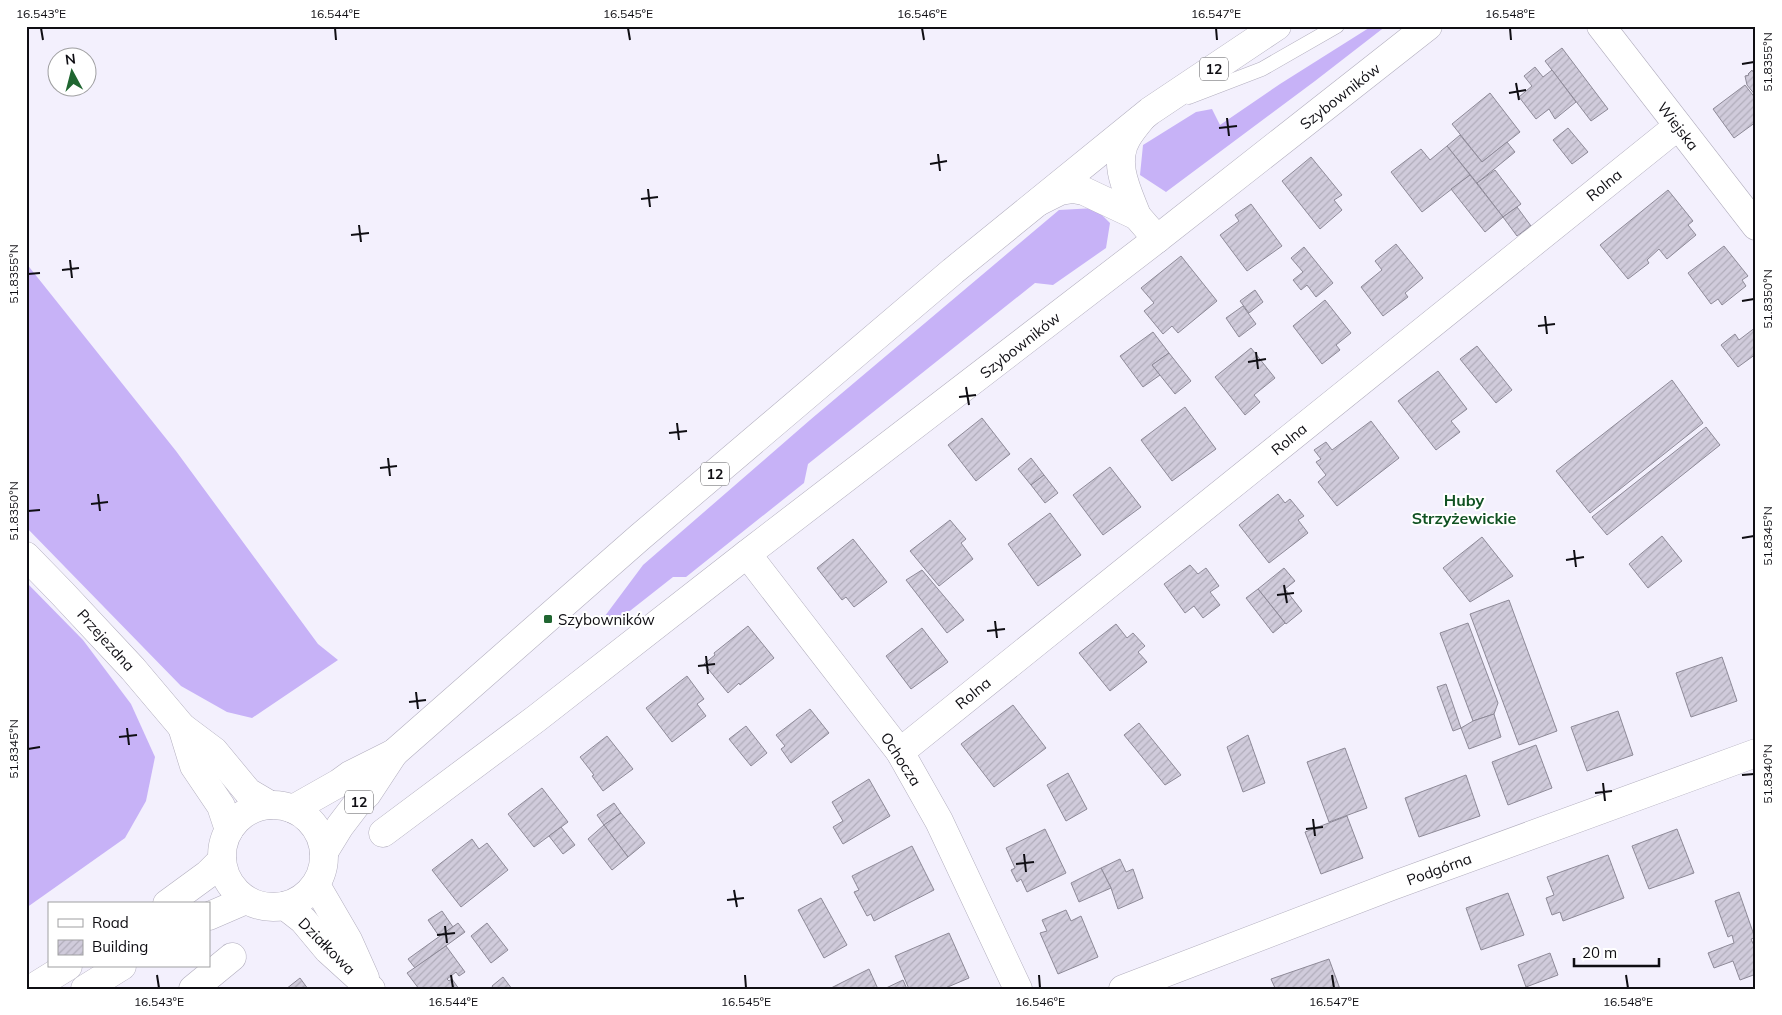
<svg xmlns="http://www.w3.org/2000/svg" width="1782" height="1015" font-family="Mulish,sans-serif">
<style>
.grass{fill:#c7b2f7}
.building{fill:url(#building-hatch);stroke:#8e8a98}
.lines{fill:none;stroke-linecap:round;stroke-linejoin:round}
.service-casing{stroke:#b2aebe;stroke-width:15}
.minor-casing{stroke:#b2aebe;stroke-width:29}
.primary-casing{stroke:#b2aebe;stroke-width:29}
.service{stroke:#fff;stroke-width:14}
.minor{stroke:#fff;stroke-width:28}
.primary{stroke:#fff;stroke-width:28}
.ticks{fill:none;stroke:#0f0e13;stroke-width:2}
.poi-dot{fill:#206631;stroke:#fff;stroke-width:2}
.labels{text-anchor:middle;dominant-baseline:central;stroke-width:4;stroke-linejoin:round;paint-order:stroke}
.shield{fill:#fff;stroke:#57565a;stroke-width:1}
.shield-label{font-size:14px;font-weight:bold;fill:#0f0e13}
.street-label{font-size:15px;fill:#0f0e13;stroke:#fff}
.poi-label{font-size:15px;fill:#0f0e13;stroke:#fff;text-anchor:start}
.neighbourhood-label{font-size:16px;font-weight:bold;fill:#115223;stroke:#fff}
.neatline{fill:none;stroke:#0f0e13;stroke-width:2}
.ticks-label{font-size:12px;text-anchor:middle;fill:#0f0e13}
</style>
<defs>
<pattern id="building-hatch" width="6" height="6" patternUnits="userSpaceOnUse" patternTransform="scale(1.25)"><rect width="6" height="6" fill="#d0cbdb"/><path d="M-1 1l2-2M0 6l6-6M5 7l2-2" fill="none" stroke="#b1adbb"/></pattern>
</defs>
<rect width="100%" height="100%" fill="#f3f0fd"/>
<g class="grass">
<path d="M1372 26H1386L1315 81 1166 192 1140 175 1143 145 1196 112 1212 109 1220 125 1280 84Z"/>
<path d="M1095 208 1110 223 1106 248 1053 285 1035 283 808 464 804 483 686 577H673L612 625 602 620 643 565 810 420 1059 210Z"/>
<path d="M26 263 176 451 318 644 338 660 252 718 227 712 181 686 26 527Z"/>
<path d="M26 582 83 640 131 704 155 757 146 801 125 838 26 908Z"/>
</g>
<g class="building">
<path d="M1562 48 1608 109 1591 121 1545 61Z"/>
<path d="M1535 67 1543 77 1552 70 1576 102 1555 119 1549 109 1536 119 1519 97 1532 86 1524 76Z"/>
<path d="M1752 70 1753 72 1756 70V96L1747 85 1745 76 1749 75 1748 74Z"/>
<path d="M1745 85 1756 99V122L1734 138 1713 109Z"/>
<path d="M1490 93 1520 132 1482 162 1452 124Z"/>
<path d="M1568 128 1588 152 1572 164 1553 140Z"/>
<path d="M1460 135 1482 162 1507 142 1515 152 1477 183 1447 146Z"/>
<path d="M1447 146 1470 175 1422 212 1391 172 1421 149 1430 160Z"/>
<path d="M1311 157 1342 195 1334 200 1342 210 1320 229 1282 181Z"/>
<path d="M1495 170 1521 204 1503 217 1477 183Z"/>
<path d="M1470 175 1503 217 1485 232 1451 189Z"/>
<path d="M1668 190 1693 221 1688 225 1696 235 1667 259 1659 249 1647 260 1649 263 1628 279 1600 245Z"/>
<path d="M1251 204 1282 246 1247 271 1220 235 1239 221 1235 215Z"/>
<path d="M1517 207 1531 226 1517 236 1503 217Z"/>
<path d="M1396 244 1423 278 1405 293 1408 297 1383 316 1361 287 1382 270 1375 261Z"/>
<path d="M1724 246 1748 276 1742 280 1746 286 1722 305 1718 299 1711 304 1688 273Z"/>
<path d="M1304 247 1333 283 1316 297 1307 285 1301 290 1293 280 1303 272 1291 258Z"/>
<path d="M1181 256 1217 301 1178 333 1172 326 1163 334 1144 311 1154 303 1141 288Z"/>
<path d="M1255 290 1263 302 1249 313 1240 301Z"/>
<path d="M1325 300 1351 333 1336 345 1340 350 1322 364 1293 326Z"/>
<path d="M1243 306 1256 324 1239 337 1226 318Z"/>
<path d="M1756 327V354L1738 367 1721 345 1735 334 1739 340Z"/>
<path d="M1153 332 1169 353 1152 365 1160 375 1143 387 1120 356Z"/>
<path d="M1477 346 1512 390 1496 403 1460 359Z"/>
<path d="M1251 348 1275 378 1254 395 1260 402 1245 415 1215 377Z"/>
<path d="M1169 353 1191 381 1175 394 1152 365Z"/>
<path d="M1438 371 1467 409 1451 421 1460 432 1436 450 1398 401Z"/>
<path d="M1672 380 1703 423 1590 513 1556 471Z"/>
<path d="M1185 407 1216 449 1172 481 1141 440Z"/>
<path d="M982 418 1010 454 976 481 948 445Z"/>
<path d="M1371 421 1399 458 1337 506 1318 482 1326 475 1316 462 1321 459 1314 450 1326 442 1332 450Z"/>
<path d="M1706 427 1720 445 1607 535 1592 517Z"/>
<path d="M1031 458 1044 475 1031 485 1018 469Z"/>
<path d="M1110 467 1141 507 1103 535 1073 495Z"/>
<path d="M1044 475 1058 493 1045 503 1031 485Z"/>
<path d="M1278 494 1285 503 1290 499 1304 516 1298 520 1308 533 1269 563 1239 525Z"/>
<path d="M1050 513 1081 555 1038 586 1008 544Z"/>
<path d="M950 520 966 539 961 543 973 559 939 586 910 551Z"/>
<path d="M1662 536 1682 561 1648 588 1629 564Z"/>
<path d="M1482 537 1513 576 1470 602 1443 568Z"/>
<path d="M853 539 887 582 854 607 846 597 842 600 817 568Z"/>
<path d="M1190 565 1198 574 1206 568 1219 586 1210 592 1220 605 1203 618 1194 606 1185 613 1164 584Z"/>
<path d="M1284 568 1295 581 1285 589 1302 611 1286 624 1258 589Z"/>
<path d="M922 570 964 620 947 633 906 580Z"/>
<path d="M1258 589 1285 623 1273 633 1246 598Z"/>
<path d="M1509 600 1557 731 1519 745 1470 614Z"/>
<path d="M1468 623 1498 703 1494 714 1473 721 1440 633Z"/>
<path d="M1116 624 1127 638 1133 633 1145 646 1138 652 1147 662 1110 691 1079 653Z"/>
<path d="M748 626 774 658 740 685 739 683 728 693 704 664 715 655 714 653Z"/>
<path d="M922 628 948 662 911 689 886 656Z"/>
<path d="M1722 657 1737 701 1691 717 1676 673Z"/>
<path d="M687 676 704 699 697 704 706 716 672 742 646 708Z"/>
<path d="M1446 684 1461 728 1453 731 1437 687Z"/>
<path d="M1013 705 1046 748 994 787 961 744Z"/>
<path d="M810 709 829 733 791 763 781 749 785 746 776 735Z"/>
<path d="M1618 711 1633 755 1587 771 1571 727Z"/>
<path d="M1494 714 1501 737 1469 749 1461 728 1473 721Z"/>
<path d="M1139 723 1181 775 1165 785 1124 735Z"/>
<path d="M746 726 767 753 751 766 729 739Z"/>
<path d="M1248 735 1265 783 1243 792 1227 747Z"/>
<path d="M607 736 633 769 603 791 592 776 594 775 580 757Z"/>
<path d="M1536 745 1552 788 1508 805 1492 762Z"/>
<path d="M1345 748 1367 808 1329 822 1307 762Z"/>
<path d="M1068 773 1087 809 1066 821 1047 785Z"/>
<path d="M1466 775 1480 816 1419 837 1405 798Z"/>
<path d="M869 779 890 816 843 844 833 827 843 821 832 802Z"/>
<path d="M542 788 568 822 534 847 508 814Z"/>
<path d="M614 803 621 813 604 825 597 815Z"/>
<path d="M621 813 645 843 628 857 604 825Z"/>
<path d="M1347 816 1363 858 1321 874 1305 832Z"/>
<path d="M604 825 628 857 612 870 588 839Z"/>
<path d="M561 827 575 845 563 854 549 836Z"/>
<path d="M1045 829 1066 873 1027 892 1021 879 1017 882 1011 870 1015 868 1006 848Z"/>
<path d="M1677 829 1694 873 1649 889 1632 846Z"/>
<path d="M472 839 479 849 487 843 508 870 461 907 432 870Z"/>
<path d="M912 846 934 890 874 921 871 914 867 916 854 892 859 890 852 876Z"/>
<path d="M1608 855 1624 898 1563 921 1560 912 1552 915 1546 898 1554 895 1547 877Z"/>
<path d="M1120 859 1126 872 1133 869 1143 898 1118 909 1111 888 1101 868Z"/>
<path d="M1101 868 1111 888 1079 902 1071 883Z"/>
<path d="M1739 892 1755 938 1751 939 1756 950V974L1740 980 1733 961 1714 968 1708 953 1734 943 1732 935 1728 937 1715 901Z"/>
<path d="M1508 893 1524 935 1481 950 1466 908Z"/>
<path d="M821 898 847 945 824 958 798 910Z"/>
<path d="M1066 910 1071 921 1081 916 1098 957 1058 974 1040 933 1047 931 1042 920Z"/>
<path d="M442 911 453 927 439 936 428 920Z"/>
<path d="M458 923 465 932 415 968 408 959Z"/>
<path d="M487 923 508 950 491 963 471 936Z"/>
<path d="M949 933 969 978 943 989H909L895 956Z"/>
<path d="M446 946 465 972 459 976 456 972 447 979 449 981 452 979 459 989H419L407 973Z"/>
<path d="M1550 953 1558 975 1526 987 1518 965Z"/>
<path d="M1329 959 1340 989H1273L1275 988 1271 979Z"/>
<path d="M869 969 878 989H829Z"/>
<path d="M503 977 512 989H494L492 986Z"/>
<path d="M300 978 308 989H286Z"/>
<path d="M903 980 907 989H884Z"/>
</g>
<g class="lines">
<g class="service-casing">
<path id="service" d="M1189 97 1262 69 1337 26"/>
</g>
<g class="minor-casing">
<g id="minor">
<path d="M1601 26 1756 226"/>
<path d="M1040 201 1060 191 1073 189 1084 191 1137 216 1157 239"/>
<path d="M1137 216C1128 192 1112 163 1127 138 1131 131 1136 125 1141 119"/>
<path d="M747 554 900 752 939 821 1018 989"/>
<path d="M26 556 62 593 133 669 182 727 214 751 248 792 270 805"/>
<path d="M182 727 194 766 221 806 229 830"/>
<path d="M900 752 1678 126"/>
<path d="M383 833 537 718 747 554 1157 239 1428 26"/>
<path d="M316 885 348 940 365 978"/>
<path d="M285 906 303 920 328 950 371 989"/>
<path d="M193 989 232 957"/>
<path d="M1123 989 1392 886 1756 753"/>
</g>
</g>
<g class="primary-casing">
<g id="primary">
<circle cx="273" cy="856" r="51"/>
<path d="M293 809 339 783 350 775 394 753 640 537 953 271 1150 111 1277 26"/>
<path d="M324 852 340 826 356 805 367 794 394 753"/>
<path d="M167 904 208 874 222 860"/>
<path d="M209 916 246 900"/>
<path d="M31 989 68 966"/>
<path d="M85 989 122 966"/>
</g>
</g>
<use href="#service" class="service"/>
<use href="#minor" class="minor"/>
<use href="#primary" class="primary"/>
</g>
<path class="ticks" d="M41 28 43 40M335 28 336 40M628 28 630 40M922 28 924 40M1216 28 1217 40M1510 28 1511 40M1742 64 1754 62M1516 83 1519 100M1509 93 1526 90M1227 118 1229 136M1219 128 1237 126M938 154 940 171M930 164 947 161M648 189 650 207M641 199 658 197M359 225 361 242M351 235 369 233M70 260 72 278M62 270 79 268M28 274 40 273M1742 301 1754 299M1545 316 1547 334M1538 326 1555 324M1256 352 1258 369M1248 362 1266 359M966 387 969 405M959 397 976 395M677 423 679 440M669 433 687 431M388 458 390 476M380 468 397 466M98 494 100 511M91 504 108 502M28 511 40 510M1742 538 1754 536M1574 550 1576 567M1566 560 1584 557M1284 585 1287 603M1277 595 1294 593M995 621 997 638M987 631 1005 629M706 656 708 674M698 666 715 664M416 692 418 709M409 702 426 700M127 728 129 745M119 737 137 735M28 749 40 747M1742 775 1754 774M1603 783 1605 801M1595 793 1612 791M1313 819 1315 836M1306 829 1323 827M1024 854 1026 872M1016 864 1034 862M734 890 737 907M727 900 744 898M445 926 447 943M437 935 455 933M157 975 159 988M451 975 453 988M745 975 746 988M1039 975 1040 988M1332 975 1334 988M1626 975 1628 988"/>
<rect class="poi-dot" x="543" y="614" width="10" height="10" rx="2.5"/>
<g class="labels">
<g class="shield">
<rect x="1200" y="57.5" width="28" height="23" rx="4"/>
<rect x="701" y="462.5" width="28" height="23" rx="4"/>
<rect x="345" y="790.5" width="28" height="23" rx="4"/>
</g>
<g class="shield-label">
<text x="1214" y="69">12</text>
<text x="715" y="474">12</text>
<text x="359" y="802">12</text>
</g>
<g class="street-label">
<text transform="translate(1340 96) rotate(-38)">Szybowników</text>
<text transform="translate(1678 126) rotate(52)">Wiejska</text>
<text transform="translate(1604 185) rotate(-39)">Rolna</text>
<text transform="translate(1020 345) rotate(-38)">Szybowników</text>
<text transform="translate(1289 439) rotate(-39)">Rolna</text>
<text transform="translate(106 640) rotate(48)">Przejezdna</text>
<text transform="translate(973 693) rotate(-39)">Rolna</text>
<text transform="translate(901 759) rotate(57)">Ochocza</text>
<text transform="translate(1439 869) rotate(-20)">Podgórna</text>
<text transform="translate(327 946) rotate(45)">Działkowa</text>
</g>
<g class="poi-label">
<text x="558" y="619">Szybowników</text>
</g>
<g class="neighbourhood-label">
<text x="1464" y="500">Huby<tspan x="1464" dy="18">Strzyżewickie</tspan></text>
</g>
</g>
<rect width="1782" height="1015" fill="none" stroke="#ffffff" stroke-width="55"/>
<rect x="48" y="902" width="162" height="65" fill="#ffffff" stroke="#9f9fa1"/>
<rect x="58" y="919" width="25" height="8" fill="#ffffff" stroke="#9f9fa1"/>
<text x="92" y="928" font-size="15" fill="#0f0e13">Road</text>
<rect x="58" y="940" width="25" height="15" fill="url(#building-hatch)" stroke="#9f9fa1"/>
<text x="92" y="952" font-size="15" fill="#0f0e13">Building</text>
<g transform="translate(72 72) rotate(353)"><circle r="24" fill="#ffffff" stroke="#9f9fa1"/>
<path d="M0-4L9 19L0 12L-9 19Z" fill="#206631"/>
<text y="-8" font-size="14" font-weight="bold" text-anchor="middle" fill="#0f0e13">N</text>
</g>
<path d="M1574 958v8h85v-8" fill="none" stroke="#0f0e13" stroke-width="2.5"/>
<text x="1582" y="958" font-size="15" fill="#0f0e13" stroke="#ffffff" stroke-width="4" paint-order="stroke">20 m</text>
<rect x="28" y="28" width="1726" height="960" class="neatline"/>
<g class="ticks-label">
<text x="41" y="18">16.543°E</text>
<text x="335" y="18">16.544°E</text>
<text x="628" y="18">16.545°E</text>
<text x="922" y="18">16.546°E</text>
<text x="1216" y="18">16.547°E</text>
<text x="1510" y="18">16.548°E</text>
<text transform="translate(1768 62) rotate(-90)" y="4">51.8355°N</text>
<text transform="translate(14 274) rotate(-90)" y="4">51.8355°N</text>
<text transform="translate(1768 299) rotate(-90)" y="4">51.8350°N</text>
<text transform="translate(14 511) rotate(-90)" y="4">51.8350°N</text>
<text transform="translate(1768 536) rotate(-90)" y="4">51.8345°N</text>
<text transform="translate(14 749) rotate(-90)" y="4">51.8345°N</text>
<text transform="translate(1768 774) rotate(-90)" y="4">51.8340°N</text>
<text x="159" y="1006">16.543°E</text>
<text x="453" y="1006">16.544°E</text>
<text x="746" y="1006">16.545°E</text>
<text x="1040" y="1006">16.546°E</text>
<text x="1334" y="1006">16.547°E</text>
<text x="1628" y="1006">16.548°E</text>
</g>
</svg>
